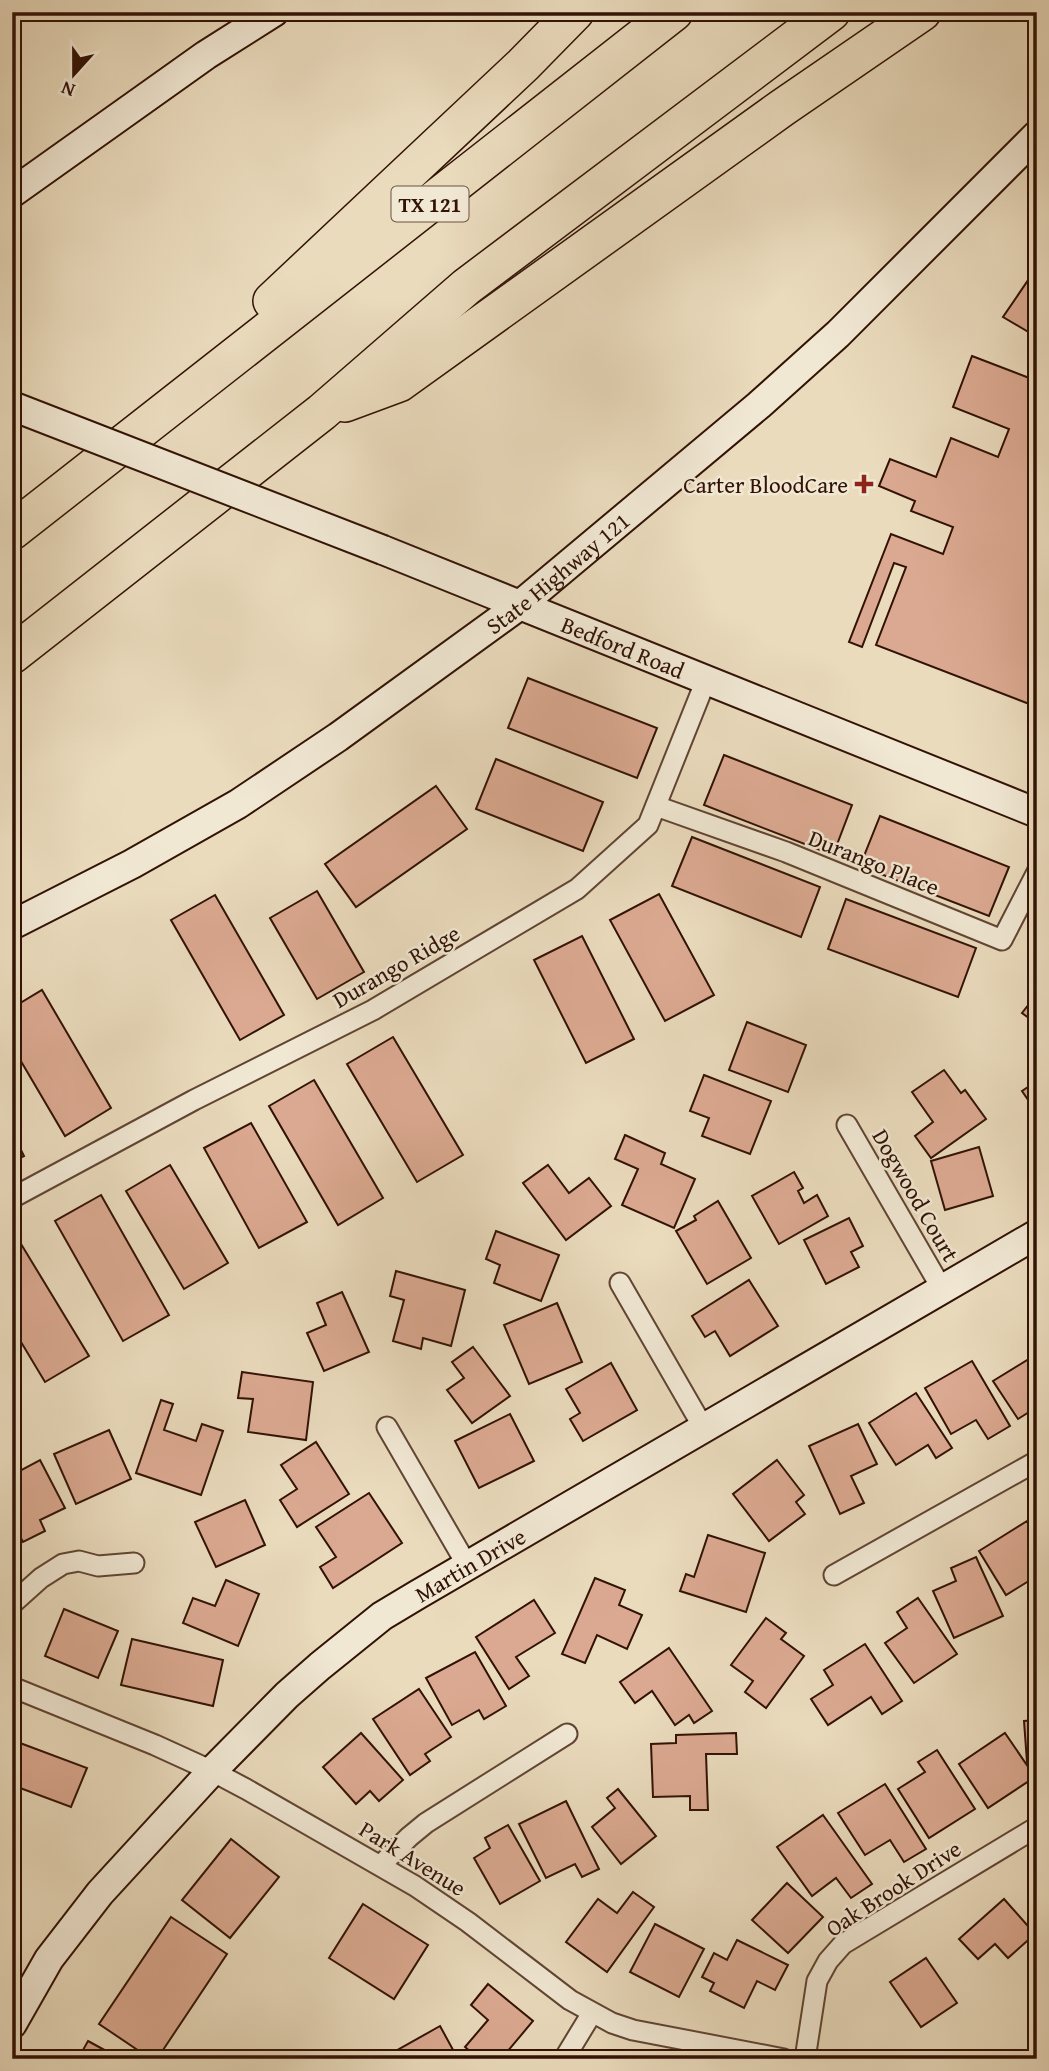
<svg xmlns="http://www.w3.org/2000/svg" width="1049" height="2071" font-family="'Gentium Book Plus',serif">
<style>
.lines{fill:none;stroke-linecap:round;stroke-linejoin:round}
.stream{stroke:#6f776f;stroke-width:7}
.building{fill:#dba991;stroke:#321205;stroke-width:2}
.street-casing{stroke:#604433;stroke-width:23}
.secondary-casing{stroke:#321205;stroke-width:32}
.highway-casing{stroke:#321205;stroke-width:40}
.street{stroke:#f1e8d4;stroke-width:19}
.secondary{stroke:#f1e8d4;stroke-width:28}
.highway{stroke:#eadbbd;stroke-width:37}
.secondary-bridge-casing{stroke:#321205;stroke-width:32;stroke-linecap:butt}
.secondary-bridge{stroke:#f1e8d4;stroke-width:28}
.poi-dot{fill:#8f2418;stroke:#f1e8d4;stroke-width:2.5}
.labels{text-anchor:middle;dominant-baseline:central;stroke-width:5;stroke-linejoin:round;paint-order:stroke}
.shield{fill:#f1e8d4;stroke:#6b5243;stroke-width:2}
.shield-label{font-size:21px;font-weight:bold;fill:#321205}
.poi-label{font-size:23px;fill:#321205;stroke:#f1e8d4;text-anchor:end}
.street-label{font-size:23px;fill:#321205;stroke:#f1e8d4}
</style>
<rect width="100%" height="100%" fill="#eadbbd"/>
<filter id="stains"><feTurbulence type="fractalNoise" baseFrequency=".00286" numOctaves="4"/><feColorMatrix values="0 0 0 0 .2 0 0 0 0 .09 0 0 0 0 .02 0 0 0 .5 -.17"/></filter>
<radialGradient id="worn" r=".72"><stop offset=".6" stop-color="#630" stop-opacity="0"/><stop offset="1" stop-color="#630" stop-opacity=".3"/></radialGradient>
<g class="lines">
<path class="stream" d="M942 2059 950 2057 966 2059"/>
</g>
<g class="building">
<path d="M1037 267V337L1003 317Z"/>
<path d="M972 356 1037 381V707L876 645 906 567 894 563 862 647 849 642 891 534 943 554 953 527 911 511 915 501 879 486 890 459 936 477 951 438 998 457 1009 429 953 407Z"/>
<path d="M528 678 657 728 637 778 508 728Z"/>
<path d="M724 755 852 805 833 855 704 805Z"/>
<path d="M496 759 603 802 583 851 476 809Z"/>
<path d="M436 786 467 829 356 907 325 864Z"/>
<path d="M880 816 1009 867 989 916 860 866Z"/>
<path d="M692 837 820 887 801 937 672 886Z"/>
<path d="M317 891 364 972 317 999 270 918Z"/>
<path d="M659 894 714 995 665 1021 610 920Z"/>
<path d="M215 895 284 1015 240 1040 171 920Z"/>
<path d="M846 899 976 948 958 997 828 949Z"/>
<path d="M582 936 634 1039 586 1063 534 960Z"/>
<path d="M42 990 111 1108 65 1136 12 1046V1008Z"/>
<path d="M1037 994V1024L1022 1013Z"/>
<path d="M747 1022 806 1045 788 1092 729 1070Z"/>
<path d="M393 1037 463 1155 417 1182 347 1064Z"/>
<path d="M944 1070 961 1093 965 1090 986 1119 931 1158 915 1136 933 1122 912 1092Z"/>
<path d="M704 1075 771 1101 750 1154 702 1136 709 1118 690 1111Z"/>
<path d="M314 1080 383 1198 338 1225 269 1106Z"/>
<path d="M1037 1081V1113L1022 1091Z"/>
<path d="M251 1123 307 1222 259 1248 204 1148Z"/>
<path d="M12 1132 24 1156 12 1162Z"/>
<path d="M625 1135 665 1153 661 1164 695 1179 674 1228 622 1205 638 1169 615 1159Z"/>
<path d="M979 1147 993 1196 945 1210 931 1161Z"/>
<path d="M170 1165 228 1263 184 1289 126 1191Z"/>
<path d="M548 1165 569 1193 589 1178 611 1206 566 1240 523 1183Z"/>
<path d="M794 1172 803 1188 798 1191 804 1203 817 1195 828 1216 779 1244 752 1196Z"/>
<path d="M101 1195 169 1315 123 1341 55 1221Z"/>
<path d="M718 1201 751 1258 707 1284 676 1231 696 1220 694 1216Z"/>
<path d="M849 1218 863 1246 851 1252 859 1267 826 1284 804 1240Z"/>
<path d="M496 1231 559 1255 541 1301 494 1283 500 1265 486 1259Z"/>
<path d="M18 1239 89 1356 45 1382 12 1327V1243Z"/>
<path d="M396 1271 465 1290 451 1346 423 1338 421 1349 393 1341 404 1300 390 1296Z"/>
<path d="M749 1280 778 1326 730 1356 715 1331 705 1337 692 1316Z"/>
<path d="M342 1292 369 1352 324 1371 307 1333 326 1325 317 1303Z"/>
<path d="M557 1303 582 1362 529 1384 504 1325Z"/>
<path d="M473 1347 510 1396 472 1423 447 1390 464 1378 452 1362Z"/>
<path d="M1037 1354V1407L1018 1419 993 1381Z"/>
<path d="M972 1361 1010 1426 988 1439 976 1420 951 1434 925 1388Z"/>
<path d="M611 1363 637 1410 583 1441 570 1419 580 1413 566 1389Z"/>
<path d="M242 1372 313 1382 306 1440 248 1432 253 1399 238 1398Z"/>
<path d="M916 1393 952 1448 936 1458 928 1445 896 1465 869 1423Z"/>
<path d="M161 1400 173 1404 164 1430 196 1441 202 1424 223 1431 201 1495 136 1473Z"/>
<path d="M510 1414 534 1461 479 1488 455 1441Z"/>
<path d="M858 1424 877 1464 851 1476 864 1503 840 1514 809 1446Z"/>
<path d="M109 1430 131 1479 76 1504 54 1454Z"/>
<path d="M316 1442 349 1494 297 1527 280 1500 297 1489 281 1465Z"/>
<path d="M40 1460 65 1508 40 1520 45 1531 23 1542 12 1521V1475Z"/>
<path d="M777 1460 804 1495 796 1502 805 1514 769 1541 733 1494Z"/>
<path d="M369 1493 402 1543 333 1588 320 1567 336 1557 316 1527Z"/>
<path d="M245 1500 265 1545 216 1567 195 1522Z"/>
<path d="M1027 1521 1037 1536V1586L1032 1579 1006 1595 979 1551Z"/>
<path d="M708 1535 765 1553 746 1612 680 1591 686 1574 694 1577Z"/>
<path d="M976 1557 1003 1616 954 1638 933 1591 956 1581 951 1568Z"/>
<path d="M595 1578 625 1590 619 1605 642 1615 627 1649 597 1635 585 1663 562 1654Z"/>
<path d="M226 1580 259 1594 238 1646 183 1623 193 1598 215 1606Z"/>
<path d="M918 1598 957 1654 914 1683 885 1643 907 1628 897 1612Z"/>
<path d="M534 1600 555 1633 516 1657 529 1676 509 1689 476 1637Z"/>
<path d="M64 1609 118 1631 98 1678 45 1656Z"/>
<path d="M766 1618 786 1633 781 1639 804 1656 766 1708 745 1692 753 1681 731 1665Z"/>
<path d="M132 1639 223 1660 213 1706 121 1685Z"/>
<path d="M865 1644 902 1701 882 1714 871 1697 828 1725 811 1699 833 1685 824 1670Z"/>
<path d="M669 1648 712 1711 694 1723 689 1715 675 1725 652 1691 635 1703 620 1682Z"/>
<path d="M475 1652 506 1706 484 1719 479 1710 452 1725 426 1678Z"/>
<path d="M419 1689 451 1737 425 1754 430 1761 410 1775 373 1719Z"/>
<path d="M1037 1720V1761L1027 1762 1024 1721Z"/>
<path d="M361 1733 403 1780 379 1801 370 1791 356 1804 323 1767Z"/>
<path d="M736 1733 737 1754H706L708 1810H690V1796L653 1797 651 1744 676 1743V1735Z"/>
<path d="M1005 1733 1035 1777 988 1808 959 1764Z"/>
<path d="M12 1740 87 1768 71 1807 12 1785Z"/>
<path d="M937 1750 975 1809 929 1838 898 1789 925 1772 918 1762Z"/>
<path d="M885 1784 926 1849 904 1862 890 1840 865 1855 838 1813Z"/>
<path d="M618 1789 656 1836 621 1864 592 1827 615 1808 607 1798Z"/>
<path d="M566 1801 599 1869 582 1877 575 1864 546 1878 519 1824Z"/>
<path d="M823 1815 872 1884 851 1898 836 1878 812 1896 777 1847Z"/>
<path d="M508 1825 540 1881 500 1904 474 1858 490 1848 485 1838Z"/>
<path d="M231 1839 279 1877 230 1938 182 1900Z"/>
<path d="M787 1883 823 1917 788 1953 752 1920Z"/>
<path d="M633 1892 654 1907 607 1972 566 1942 598 1899 617 1913Z"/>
<path d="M1004 1899 1035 1934 1008 1958 995 1944 978 1959 959 1939Z"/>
<path d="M363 1904 428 1945 394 1999 329 1958Z"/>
<path d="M171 1917 227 1954 157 2059H151L99 2024Z"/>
<path d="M655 1924 704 1949 679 1997 630 1972Z"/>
<path d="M737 1940 788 1965 775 1990 757 1981 744 2008 710 1991 714 1983 702 1977 714 1953 727 1960Z"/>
<path d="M926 1958 957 2003 921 2027 890 1982Z"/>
<path d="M488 1984 533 2021 501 2059H479L465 2047 488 2020 471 2005Z"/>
<path d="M440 2026 458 2059H398L394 2052Z"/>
<path d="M88 2041 121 2059H78Z"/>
</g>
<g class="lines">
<g class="street-casing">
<g id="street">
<path d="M656 806 786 852 1002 940 1037 872"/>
<path d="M847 1125 942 1289"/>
<path d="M12 1198 194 1100 373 1010 577 889 648 825 706 680"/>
<path d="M620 1283 703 1427"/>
<path d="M387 1427 467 1565"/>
<path d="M834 1575 1037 1461"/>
<path d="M12 1604 41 1578 63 1564 79 1561 98 1566 134 1563"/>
<path d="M12 1687 155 1745 212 1771 246 1789 415 1886 468 1922 570 2000 612 2023 633 2030 784 2059"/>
<path d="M381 1865 409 1837 426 1823 567 1734"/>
<path d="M564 2059 592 2013"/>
<path d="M805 2059 817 1981 828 1961 843 1944 1037 1827"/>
</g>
</g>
<g class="secondary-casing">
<g id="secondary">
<path d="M12 193 206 55 274 12"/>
<path id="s1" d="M383 550 1037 813"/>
<path id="s2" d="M12 925 132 864 238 804 338 737 520 605 759 405 838 334 1037 135"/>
<path id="s3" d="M12 2024 49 1959 100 1893 212 1771 287 1695 320 1666 382 1616 417 1595 1037 1234"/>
</g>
</g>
<g class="highway-casing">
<g id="highway">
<path d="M272 301 523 65 575 12"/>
<path d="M345 403 399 383 782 108 922 12"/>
<path d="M12 531 674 12"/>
<path d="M12 655 322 412 466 287 831 12"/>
</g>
</g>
<use href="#street" class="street"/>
<use href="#secondary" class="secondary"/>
<use href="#highway" class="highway"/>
<g class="secondary-bridge-casing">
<path id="secondary-bridge" d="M12 406 383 550"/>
</g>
<use href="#secondary-bridge" class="secondary-bridge"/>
</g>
<path class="poi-dot" d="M860.5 473.5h7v7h7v7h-7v7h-7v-7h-7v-7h7z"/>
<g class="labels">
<rect class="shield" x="391.5" y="186.5" width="77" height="35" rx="5"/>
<g class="shield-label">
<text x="430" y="204">TX 121</text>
</g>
<g class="poi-label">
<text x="848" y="484">Carter BloodCare</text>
</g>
<g class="street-label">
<text stroke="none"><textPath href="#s2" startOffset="651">State Highway 121</textPath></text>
<text stroke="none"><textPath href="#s1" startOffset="259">Bedford Road</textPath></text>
<text transform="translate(874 862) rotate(22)">Durango Place</text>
<text transform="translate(396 966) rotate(-30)">Durango Ridge</text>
<text transform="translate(916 1195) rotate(60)">Dogwood Court</text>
<text stroke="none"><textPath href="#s3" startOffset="656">Martin Drive</textPath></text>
<text transform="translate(413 1858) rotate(32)">Park Avenue</text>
<text transform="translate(893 1888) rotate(-33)">Oak Brook Drive</text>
</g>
</g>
<rect width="1049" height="2071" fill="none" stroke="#eadbbd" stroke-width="42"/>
<rect x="14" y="14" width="1021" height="2043" fill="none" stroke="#321205" stroke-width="3.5"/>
<rect x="21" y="21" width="1007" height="2029" fill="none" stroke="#321205" stroke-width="2"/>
<g transform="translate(74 74) rotate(201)" stroke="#f1e8d4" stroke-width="5" paint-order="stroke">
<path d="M0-5L12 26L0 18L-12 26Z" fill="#321205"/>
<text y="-10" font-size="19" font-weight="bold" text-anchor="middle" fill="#321205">N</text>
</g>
<rect width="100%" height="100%" filter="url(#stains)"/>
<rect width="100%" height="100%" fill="url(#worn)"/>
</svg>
